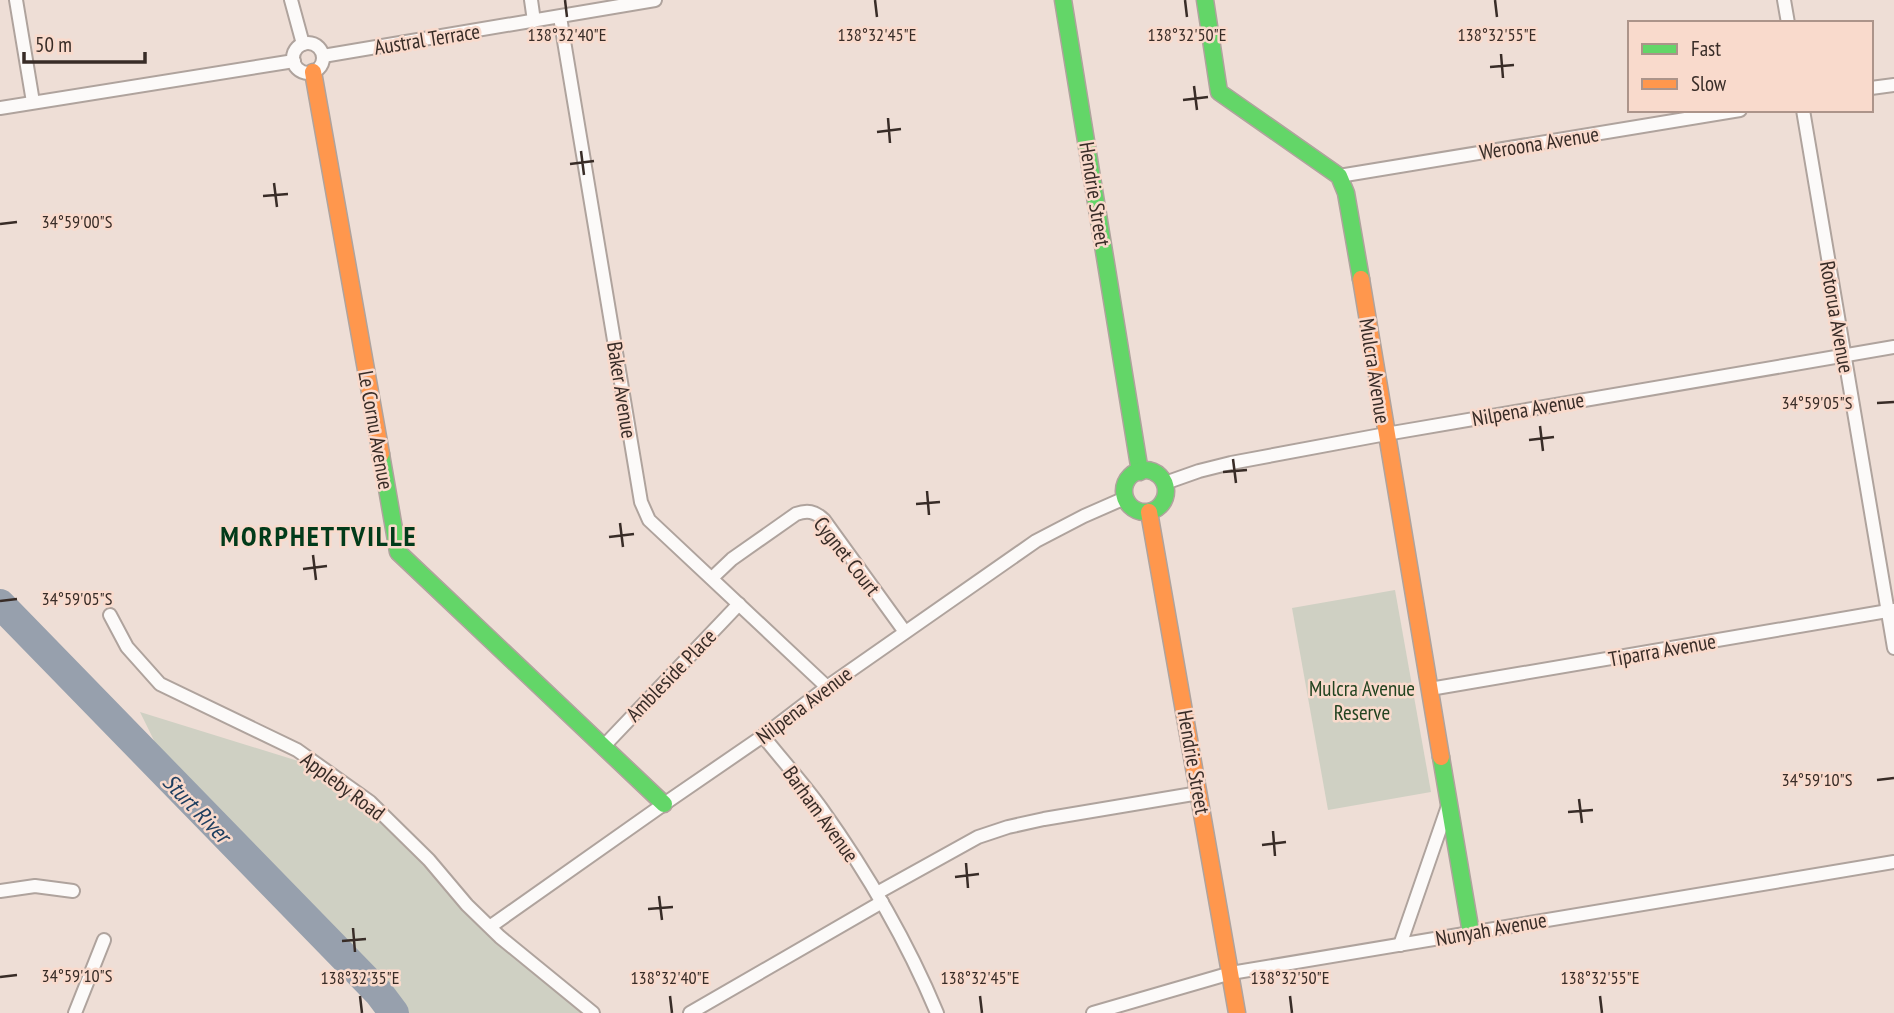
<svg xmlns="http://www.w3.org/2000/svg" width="1894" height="1013" font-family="'PT Sans Narrow',sans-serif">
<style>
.green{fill:#cfd0c3}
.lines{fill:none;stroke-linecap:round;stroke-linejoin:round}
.river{stroke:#97a0ad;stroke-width:30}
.street-casing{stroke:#afa39d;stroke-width:16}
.fast-casing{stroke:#afa39d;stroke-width:19}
.slow-casing{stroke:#afa39d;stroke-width:19}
.street{stroke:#fcfaf9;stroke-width:12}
.fast{stroke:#63d668;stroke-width:16}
.slow{stroke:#ff974d;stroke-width:16}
.ticks{fill:none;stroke:#382c27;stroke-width:2.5}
.labels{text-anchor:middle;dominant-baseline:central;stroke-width:5;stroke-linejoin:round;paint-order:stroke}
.street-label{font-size:21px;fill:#382c27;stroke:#f9dacc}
.park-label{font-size:21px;fill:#224320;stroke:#f9dacc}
.water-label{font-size:23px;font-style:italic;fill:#1d3e5f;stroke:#f9dacc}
.district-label{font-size:28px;font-weight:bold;letter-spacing:2px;fill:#023b1a;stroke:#f9dacc}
.ticks-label{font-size:18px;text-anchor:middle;fill:#382c27;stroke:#f9dacc;stroke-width:5;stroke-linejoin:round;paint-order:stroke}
</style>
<rect width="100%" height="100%" fill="#eeded6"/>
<g class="green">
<path d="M1395 590 1431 792 1328 810 1292 608Z"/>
<path d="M140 712 324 769 500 937 590 1013H394L379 993 176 785Z"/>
</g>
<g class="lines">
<path class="river" d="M0 604 379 993 394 1013"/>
<g class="street-casing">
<g id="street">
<path d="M16 0 33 102"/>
<path d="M291 0 303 44"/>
<path d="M531 0 534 21"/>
<path d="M1784 0 1788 23"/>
<path d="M560 17 641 502 649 520 827 687"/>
<circle cx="308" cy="58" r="15"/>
<path d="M323 56 655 0"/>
<path d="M1871 88 1894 85"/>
<path d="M0 108 294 61"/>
<path d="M1803 110 1894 648"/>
<path d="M1339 176 1740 110"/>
<path d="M1165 483 1199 471 1231 463 1386 434 1894 347"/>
<path d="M712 578 732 559 796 514C807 510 815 511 824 520L905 632"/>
<path d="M110 615 127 647 160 684 297 750 370 802 429 860 467 905 500 937 593 1013"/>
<path d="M1430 689 1894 610"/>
<path d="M763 736C782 760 803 783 821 808 866 871 907 941 937 1013"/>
<path d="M603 747 739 604"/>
<path d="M0 891 35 886 73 891"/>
<path d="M877 893 978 837 1008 827 1044 819 1199 793"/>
<path d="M491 926 664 804 763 736 827 687 1036 541 1084 516 1125 498"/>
<path d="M1400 945 1448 806"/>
<path d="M75 1013 104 940"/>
<path d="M690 1013 882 902"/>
<path d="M1093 1013 1231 973 1894 862"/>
</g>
</g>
<g class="fast-casing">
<g id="fast">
<path d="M1063 0 1140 472"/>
<path d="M1205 0 1219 92 1339 176 1346 193 1361 279"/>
<path d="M381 454 398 552 664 804"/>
<circle cx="1145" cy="491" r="21"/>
<path d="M1441 757 1471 933"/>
</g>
</g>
<g class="slow-casing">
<g id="slow">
<path d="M313 72 381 454"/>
<path d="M1361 279 1441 757"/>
<path d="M1149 512 1237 1013"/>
</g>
</g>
<use href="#street" class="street"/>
<use href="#fast" class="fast"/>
<use href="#slow" class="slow"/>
</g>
<path class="ticks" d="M565 0 567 17M875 0 877 17M1185 0 1187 17M1495 0 1497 17M1501 54 1503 78M1490 67 1514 65M1194 86 1197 110M1183 100 1208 97M888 118 890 143M877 132 901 129M581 151 584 175M570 164 594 161M274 183 277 207M263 196 288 194M0 224 17 222M1877 403 1894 402M1540 426 1543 451M1529 440 1554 437M1233 459 1236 483M1223 472 1247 470M927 491 929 515M916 504 940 502M620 523 623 547M609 537 634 534M313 555 316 580M303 569 327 566M0 601 17 599M1877 780 1894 778M1579 799 1582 823M1568 812 1593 810M1273 831 1275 856M1262 845 1286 842M966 863 968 888M955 877 979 874M659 896 662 920M648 909 673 907M353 928 355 952M342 941 366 939M0 977 17 975M360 996 362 1013M670 996 672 1013M980 996 982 1013M1290 996 1292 1013M1600 996 1602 1013"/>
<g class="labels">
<g class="street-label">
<text transform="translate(427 39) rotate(-9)">Austral Terrace</text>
<text transform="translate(1539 143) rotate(-9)">Weroona Avenue</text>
<text transform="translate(1095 194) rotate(81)">Hendrie Street</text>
<text transform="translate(1837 317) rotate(80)">Rotorua Avenue</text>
<text transform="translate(1375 371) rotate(81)">Mulcra Avenue</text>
<text transform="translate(622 390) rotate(81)">Baker Avenue</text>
<text transform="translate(1528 409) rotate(-10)">Nilpena Avenue</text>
<text transform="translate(376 430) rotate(80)">Le Cornu Avenue</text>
<text transform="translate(847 556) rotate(52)">Cygnet Court</text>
<text transform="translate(1662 650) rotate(-10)">Tiparra Avenue</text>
<text transform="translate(671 675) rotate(-46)">Ambleside Place</text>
<text transform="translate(804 705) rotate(-37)">Nilpena Avenue</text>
<text transform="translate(1194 762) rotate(80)">Hendrie Street</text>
<text transform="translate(343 786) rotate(37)">Appleby Road</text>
<text transform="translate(821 814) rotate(54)">Barham Avenue</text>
<text transform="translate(1491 929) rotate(-10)">Nunyah Avenue</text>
</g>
<g class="park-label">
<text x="1362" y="688">Mulcra Avenue<tspan x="1362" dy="24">Reserve</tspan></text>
</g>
<g class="water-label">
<text transform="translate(197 808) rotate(46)">Sturt River</text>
</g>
<g class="district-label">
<text x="319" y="535">MORPHETTVILLE</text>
</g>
</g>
<g class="ticks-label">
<text x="567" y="41">138°32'40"E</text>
<text x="877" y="41">138°32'45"E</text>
<text x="1187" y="41">138°32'50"E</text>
<text x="1497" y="41">138°32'55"E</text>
<text x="77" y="228">34°59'00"S</text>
<text x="1817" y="409">34°59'05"S</text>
<text x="77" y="605">34°59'05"S</text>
<text x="1817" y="786">34°59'10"S</text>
<text x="77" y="982">34°59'10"S</text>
<text x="360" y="984">138°32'35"E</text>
<text x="670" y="984">138°32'40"E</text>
<text x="980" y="984">138°32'45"E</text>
<text x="1290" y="984">138°32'50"E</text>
<text x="1600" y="984">138°32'55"E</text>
</g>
<rect x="1628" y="21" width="245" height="91" fill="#f9dacc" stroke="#ac948a" stroke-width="2"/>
<rect x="1642" y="44" width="35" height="10" fill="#63d668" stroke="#ac948a" stroke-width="2"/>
<text x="1691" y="56" font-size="21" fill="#382c27">Fast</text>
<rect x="1642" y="79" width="35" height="10" fill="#ff974d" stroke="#ac948a" stroke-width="2"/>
<text x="1691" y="91" font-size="21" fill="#382c27">Slow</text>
<path d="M24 52v10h121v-10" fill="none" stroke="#382c27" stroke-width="3.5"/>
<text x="35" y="52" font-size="21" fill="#382c27" stroke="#f9dacc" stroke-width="5" paint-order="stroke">50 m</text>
</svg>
